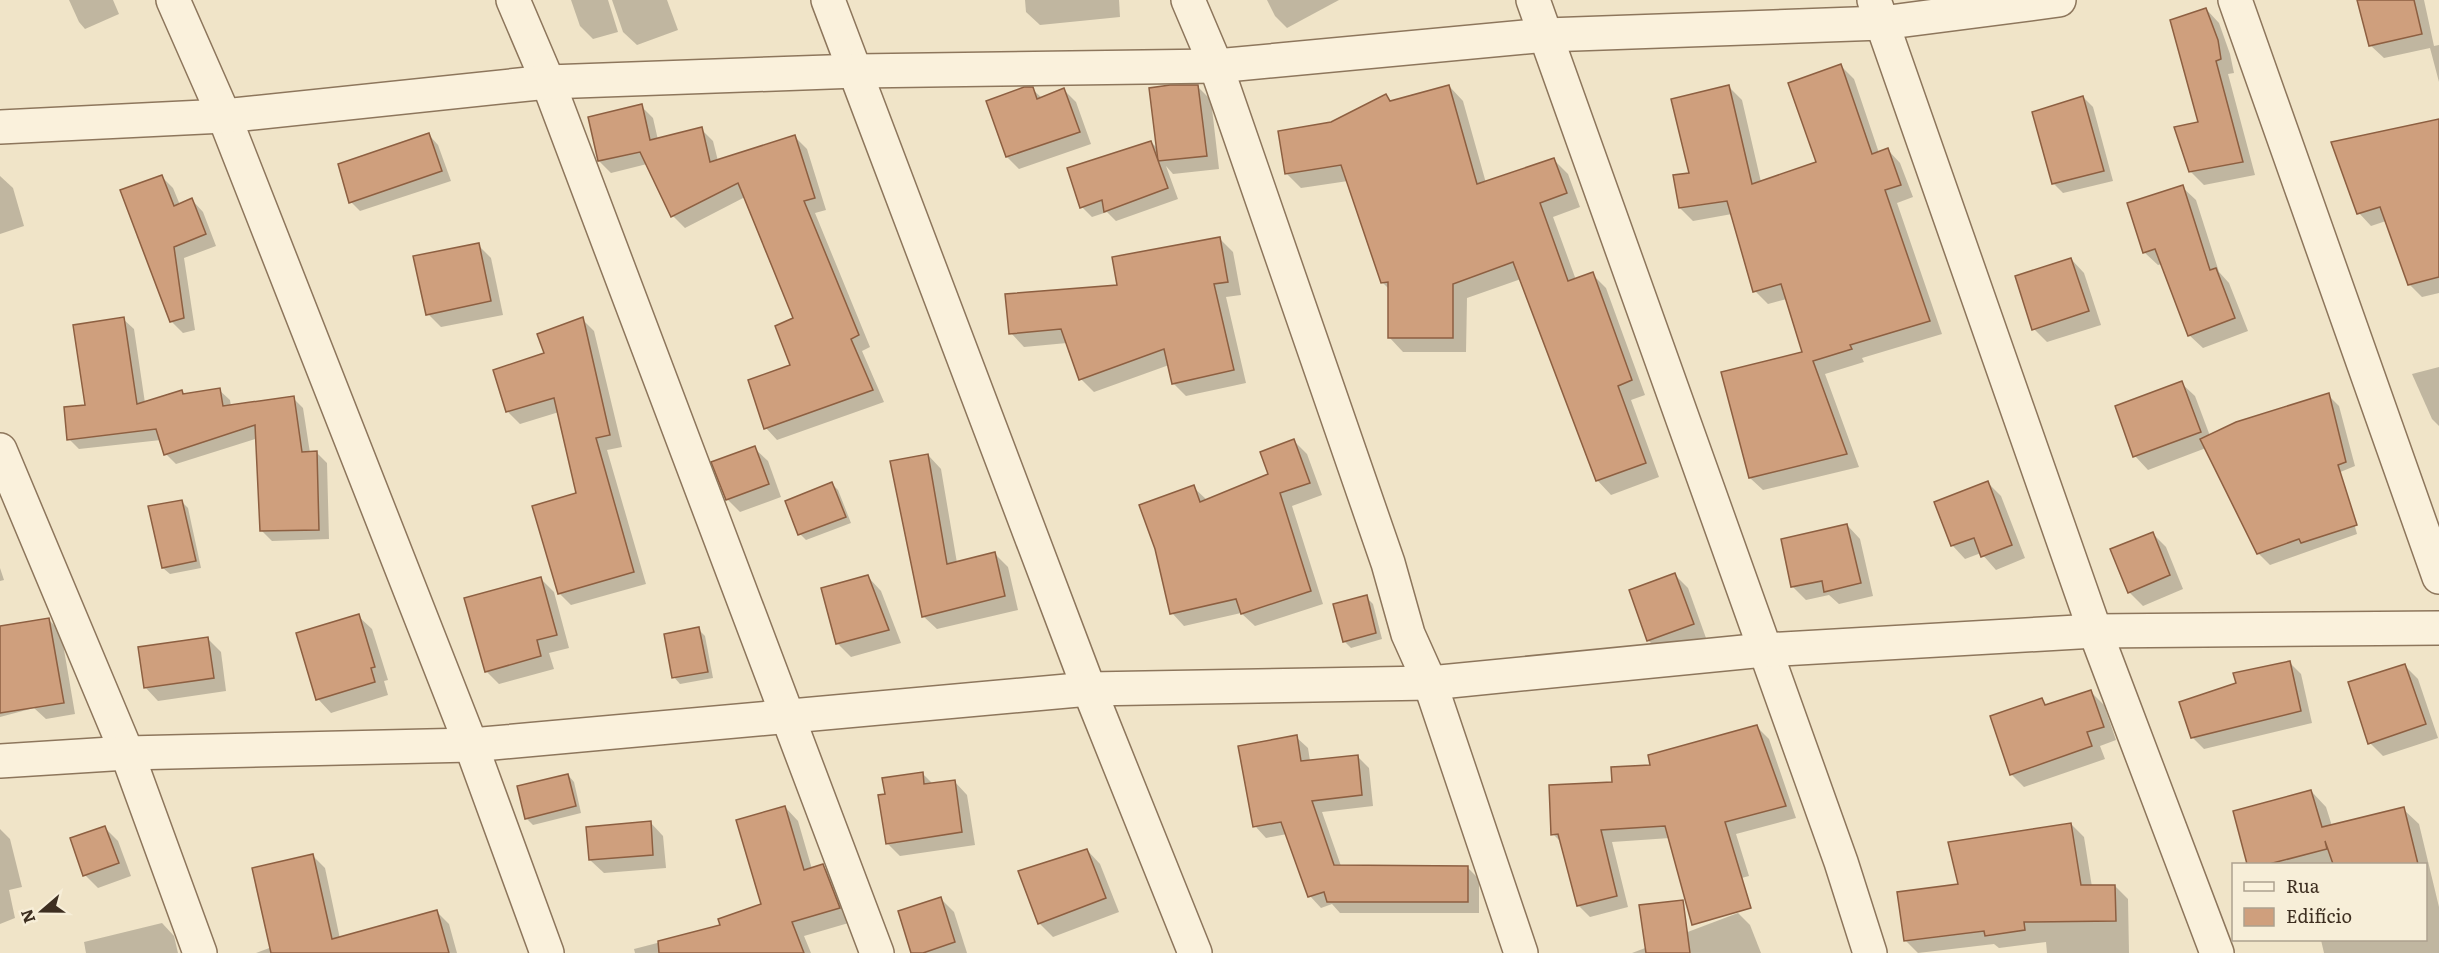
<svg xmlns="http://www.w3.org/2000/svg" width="2439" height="953" font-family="Literata,serif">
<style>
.shadow{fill:#0003}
.building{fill:#cf9f7d;stroke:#8d5f41;stroke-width:1.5}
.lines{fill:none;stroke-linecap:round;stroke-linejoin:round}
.minor-casing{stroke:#8d765c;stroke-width:36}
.minor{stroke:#faf1dc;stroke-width:33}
</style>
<rect width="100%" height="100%" fill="#f0e4c8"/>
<g class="shadow">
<path d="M69 0H113L119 14 85 29 79 22Z"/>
<path d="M571 0H608L618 32 593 39 580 26Z"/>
<path d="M612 0H667L678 30 637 45 623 32Z"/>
<path d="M1025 0H1119L1120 17 1040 25 1026 12Z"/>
<path d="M1267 0H1339L1287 28 1275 16Z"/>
<path d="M2362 0H2424L2434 46 2439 45V82L2430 48 2384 58 2370 45Z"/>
<path d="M2206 9 2219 23 2230 54 2234 73 2228 74 2255 175 2204 185 2190 171 2200 124Z"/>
<path d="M1841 66 1854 79 1879 153 1888 150 1900 163 1913 197 1897 203 1942 334 1862 358 1864 362 1825 374 1859 467 1763 490 1750 478 1804 353 1787 299 1768 304 1755 291 1732 214 1693 221 1680 208 1691 174 1729 87 1742 100 1761 182 1818 162Z"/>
<path d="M1449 86 1463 101 1486 183 1553 159 1568 174 1580 207 1553 217 1576 280 1592 274 1606 288 1645 395 1631 400 1659 477 1611 495 1597 480 1521 279 1467 298 1466 352H1403L1389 337 1390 290 1382 282 1348 181 1301 188 1287 174 1332 124 1386 96 1392 102Z"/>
<path d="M1198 87 1211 100 1219 169 1173 174 1166 166 1178 199 1116 221 1107 212 1092 217 1082 207 1151 142 1159 150Z"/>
<path d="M1032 89 1042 98 1064 90 1076 102 1091 144 1019 169 1007 157Z"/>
<path d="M2083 97 2093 107 2113 181 2063 193 2053 183Z"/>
<path d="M641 106 653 118 658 140 701 129 713 141 718 161 795 137 807 149 826 210 815 213 870 347 862 351 884 402 777 440 766 428 792 366 795 319 745 197 685 228 673 216 647 164 611 173 599 161 590 118Z"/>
<path d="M429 135 438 145 451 181 360 211 351 202Z"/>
<path d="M2333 143 2439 214V293L2422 297 2409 284 2386 221 2371 226 2359 213Z"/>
<path d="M0 176 13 188 24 226 0 234Z"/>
<path d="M162 177 173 188 180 205 192 200 203 212 216 246 184 258 195 330 183 333 171 321Z"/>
<path d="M2182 187 2196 200 2219 272 2229 283 2248 331 2203 348 2189 335 2162 264 2158 265 2144 252Z"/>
<path d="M1220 239 1233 252 1241 295 1226 297 1246 383 1186 396 1173 383 1169 365 1094 392 1081 379 1067 343 1024 347 1011 333Z"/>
<path d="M478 245 491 258 503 315 441 327 428 314Z"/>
<path d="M2071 259 2084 273 2101 325 2047 342 2034 329Z"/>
<path d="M123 319 134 329 145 403 182 391 185 395 219 390 230 400 231 406 293 398 303 408 310 453 316 452 327 463 329 539 272 541 261 530 258 438 176 464 166 454 161 440 79 449 69 439 87 406Z"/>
<path d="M582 319 594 331 622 447 607 450 646 584 571 605 559 593 578 494 559 412 520 424 508 412 495 371 546 354Z"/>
<path d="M2439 367V426L2432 419 2412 374Z"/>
<path d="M2181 383 2195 396 2210 436 2328 395 2339 406 2355 466 2243 512 2206 448 2148 470 2135 456Z"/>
<path d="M1294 441 1307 454 1322 495 1292 506 1323 604 1255 626 1241 613 1184 626 1172 613 1193 487 1207 500 1270 475Z"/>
<path d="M754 448 768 461 781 497 740 512 727 499Z"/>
<path d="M928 455 941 469 957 563 995 554 1008 567 1018 610 937 629 923 616Z"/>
<path d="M1988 483 2001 496 2025 558 1996 570 1981 553 1965 559 1952 545Z"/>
<path d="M832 484 838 490 851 523 806 540 800 534Z"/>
<path d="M181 501 188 508 201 568 170 574 163 568 150 507Z"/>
<path d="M2352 516 2357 534 2270 565 2258 553Z"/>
<path d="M1847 525 1860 539 1873 596 1839 604 1829 595 1806 600 1793 587Z"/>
<path d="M2153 534 2166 547 2183 589 2143 606 2129 592Z"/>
<path d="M0 568 4 580 0 581Z"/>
<path d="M1675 575 1688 588 1706 638 1662 654 1648 640 1630 591Z"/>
<path d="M868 577 881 591 901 643 851 657 837 643Z"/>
<path d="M541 579 554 592 569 648 549 653 554 669 499 684 486 671Z"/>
<path d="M1366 597 1373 604 1382 639 1351 648 1344 641Z"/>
<path d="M358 616 372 629 388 680 384 681 388 695 331 713 318 699Z"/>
<path d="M49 620 61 632 75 714 46 719 34 708 0 717V628Z"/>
<path d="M698 629 705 636 713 678 680 684 674 677Z"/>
<path d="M207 638 221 652 226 691 158 701 145 687Z"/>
<path d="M2290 663 2301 674 2312 723 2204 749 2192 737Z"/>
<path d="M2404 665 2418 679 2438 738 2383 756 2370 743Z"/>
<path d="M2091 692 2104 705 2116 740 2100 746 2105 759 2024 787 2011 774 2042 700 2048 706Z"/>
<path d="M1757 727 1769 739 1796 818 1736 834 1749 876 1693 891 1670 838 1612 842 1628 907 1590 917 1578 905 1562 843 1553 834 1614 784 1652 766Z"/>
<path d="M1296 737 1308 748 1310 761 1357 756 1369 768 1373 806 1322 812 1341 866 1468 868 1479 879V913H1340L1332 904 1321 908 1310 896 1287 834 1266 838 1255 826Z"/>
<path d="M922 773 933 784 954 781 967 795 975 845 900 856 887 843 886 796Z"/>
<path d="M568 775 574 782 581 813 533 825 526 818Z"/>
<path d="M2311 791 2326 807 2332 826 2403 809 2419 824 2439 907V953H2324L2321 940H2426V864H2249L2235 812Z"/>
<path d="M785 807 798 821 812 869 823 866 836 879 852 922 804 936 811 953H635L634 949 723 926 763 905Z"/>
<path d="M650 822 663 836 666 868 604 873 590 860Z"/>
<path d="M2071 824 2084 837 2092 887 2115 886 2128 899 2129 953H2047L2046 942 1999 948 1994 944 1918 953 1905 940 1960 885Z"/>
<path d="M105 828 118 841 131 876 98 888 85 875Z"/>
<path d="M0 829 10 839 22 887 9 890 15 918 0 924Z"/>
<path d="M1087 850 1100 864 1119 912 1053 937 1040 924 1020 872Z"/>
<path d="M313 856 325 868 340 939 437 912 449 924 457 953H256L272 947Z"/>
<path d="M941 899 954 912 967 953H912Z"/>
<path d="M1738 913 1750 925 1761 953H1632Z"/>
<path d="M162 923 174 936 178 953H86L84 942Z"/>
</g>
<g class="building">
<path d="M2357 0H2414L2422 34 2369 46Z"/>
<path d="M2206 8 2218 40 2221 59 2216 61 2243 162 2189 172 2174 127 2198 122 2170 20Z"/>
<path d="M1841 64 1872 154 1888 148 1901 185 1885 190 1930 321 1850 345 1852 349 1813 361 1847 454 1749 478 1721 372 1802 352 1781 284 1753 292 1727 201 1679 208 1673 175 1689 173 1671 99 1729 85 1752 184 1816 162 1788 83Z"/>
<path d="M1170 85H1198L1207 156 1158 161 1149 88Z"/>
<path d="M1449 85 1477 184 1554 158 1567 193 1540 203 1568 281 1593 272 1632 380 1618 386 1646 463 1596 481 1513 262 1453 284V338H1388V282L1381 283 1341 165 1285 174 1278 131 1331 122 1386 94 1390 101Z"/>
<path d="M1024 87H1033L1037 99 1064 88 1080 132 1006 157 986 101Z"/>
<path d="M2083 96 2104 171 2052 184 2032 112Z"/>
<path d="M642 104 650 140 702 127 710 162 795 135 815 198 804 201 859 335 851 339 873 390 764 429 748 380 790 365 775 326 793 318 738 183 671 217 640 152 598 161 588 117Z"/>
<path d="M2439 119V277L2408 285 2380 207 2357 214 2331 142Z"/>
<path d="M429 133 442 171 349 203 338 164Z"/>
<path d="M1151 141 1168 188 1104 212 1102 200 1080 208 1067 168Z"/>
<path d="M162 175 174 206 192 198 206 234 174 247 184 318 170 322 120 190Z"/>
<path d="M2183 185 2210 270 2216 268 2235 318 2188 336 2155 249 2143 253 2127 203Z"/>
<path d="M1220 237 1228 282 1214 284 1234 370 1172 384 1164 349 1079 380 1061 329 1009 334 1005 294 1117 285 1112 257Z"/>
<path d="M479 243 491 301 426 315 413 256Z"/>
<path d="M2071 258 2089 311 2032 330 2015 276Z"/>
<path d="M124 317 137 404 182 390 183 394 220 388 223 406 294 396 302 452 317 451 319 530 260 531 255 425 164 455 156 429 67 440 64 407 85 405 73 325Z"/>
<path d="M583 317 610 435 596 438 634 572 558 594 532 506 576 493 554 398 506 412 493 370 544 353 537 334Z"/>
<path d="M2182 381 2201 432 2133 457 2115 406Z"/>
<path d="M2329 393 2346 462 2338 465 2357 525 2301 543 2299 539 2257 554 2200 439 2236 422Z"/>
<path d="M1294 439 1310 483 1280 493 1311 591 1241 614 1236 599 1170 614 1155 549 1139 505 1194 485 1200 502 1268 474 1260 452Z"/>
<path d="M755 446 769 484 726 500 711 462Z"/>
<path d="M928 454 947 564 995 552 1005 596 922 617 890 461Z"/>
<path d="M1988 481 2012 545 1981 557 1974 538 1951 546 1934 502Z"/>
<path d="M832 482 846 517 798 535 785 501Z"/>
<path d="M182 500 196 561 162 568 148 506Z"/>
<path d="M1847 524 1861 583 1824 592 1822 581 1791 587 1781 539Z"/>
<path d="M2153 532 2170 575 2128 593 2110 549Z"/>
<path d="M1675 573 1694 624 1647 641 1629 590Z"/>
<path d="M868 575 889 630 836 644 821 588Z"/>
<path d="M541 577 557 635 537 640 541 656 485 672 464 598Z"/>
<path d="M1367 595 1376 633 1343 642 1333 604Z"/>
<path d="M359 614 375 667 371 668 375 682 316 700 296 633Z"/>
<path d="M49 618 64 703 0 713V626Z"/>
<path d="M699 627 708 672 672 678 664 634Z"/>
<path d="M208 637 214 678 144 688 138 647Z"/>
<path d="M2290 661 2301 711 2191 738 2179 702 2236 683 2233 673Z"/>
<path d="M2405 664 2426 724 2368 744 2348 682Z"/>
<path d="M2091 690 2104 727 2087 732 2092 746 2010 775 1990 716 2042 698 2045 705Z"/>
<path d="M1757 725 1786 806 1725 822 1751 908 1692 925 1665 826 1601 830 1617 896 1577 906 1558 834 1551 835 1549 785 1612 782 1611 767 1650 765 1648 755Z"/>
<path d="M1297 735 1301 761 1358 755 1362 795 1312 801 1334 865 1468 866V902H1327L1324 892 1308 897 1281 822 1253 827 1238 746Z"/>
<path d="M923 772 924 784 955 780 962 832 886 844 878 795 885 794 882 778Z"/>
<path d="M568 774 576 806 525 819 517 786Z"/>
<path d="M2311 790 2322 827 2404 807 2418 864H2333L2325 841 2327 849 2269 864H2247L2233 811Z"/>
<path d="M785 806 804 870 823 864 840 908 792 922 804 953H659L658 941 720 925 718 919 761 904 736 820Z"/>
<path d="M651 821 653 855 589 860 586 827Z"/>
<path d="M2071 823 2081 885H2115L2116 921 2024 922 2025 930 1985 936 1984 931 1904 941 1897 892 1958 884 1948 842Z"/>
<path d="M105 826 119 863 83 876 70 838Z"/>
<path d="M1087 849 1106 898 1038 924 1018 871Z"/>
<path d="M313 854 332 939 437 910 449 953H271L252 868Z"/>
<path d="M941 897 955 942 923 953H911L898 911Z"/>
<path d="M1683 900 1690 953H1646L1639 905Z"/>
</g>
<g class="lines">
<g class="minor-casing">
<g id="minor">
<path d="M173 0 224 116 471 745 547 953"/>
<path d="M513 0 548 82 877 953"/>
<path d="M828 0 1089 689 1195 953"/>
<path d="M1188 0 1216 66 1388 563 1408 634 1430 683 1521 953"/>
<path d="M1533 0 1841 862 1870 953"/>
<path d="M1874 0 2095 631 2217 953"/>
<path d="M2235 0 2439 577"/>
<path d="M0 127 224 116 548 82 857 71 1216 66 1546 35 1882 23 2059 0"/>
<path d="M0 450 127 753 200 953"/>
<path d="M0 761 127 753 471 745 1089 689 1430 683 1764 650 2095 631 2439 628"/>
</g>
</g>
<use href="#minor" class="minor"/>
</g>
<rect x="2232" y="863" width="195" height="78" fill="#f7eed8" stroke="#ada18e" stroke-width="1.5"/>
<rect x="2244" y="882" width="30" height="9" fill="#faf1dc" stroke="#ada18e" stroke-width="1.5"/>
<text x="2286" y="893" font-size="18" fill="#3d2e20">Rua</text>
<rect x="2244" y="908" width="30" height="18" fill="#cf9f7d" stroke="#ada18e" stroke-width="1.5"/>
<text x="2286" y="923" font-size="18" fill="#3d2e20">Edifício</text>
<g transform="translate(42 911) rotate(250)" stroke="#f7eed8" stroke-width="4.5" paint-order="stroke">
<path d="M0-4.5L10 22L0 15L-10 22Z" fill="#3d2e20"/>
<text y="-9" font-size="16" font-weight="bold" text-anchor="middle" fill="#3d2e20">N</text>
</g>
</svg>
